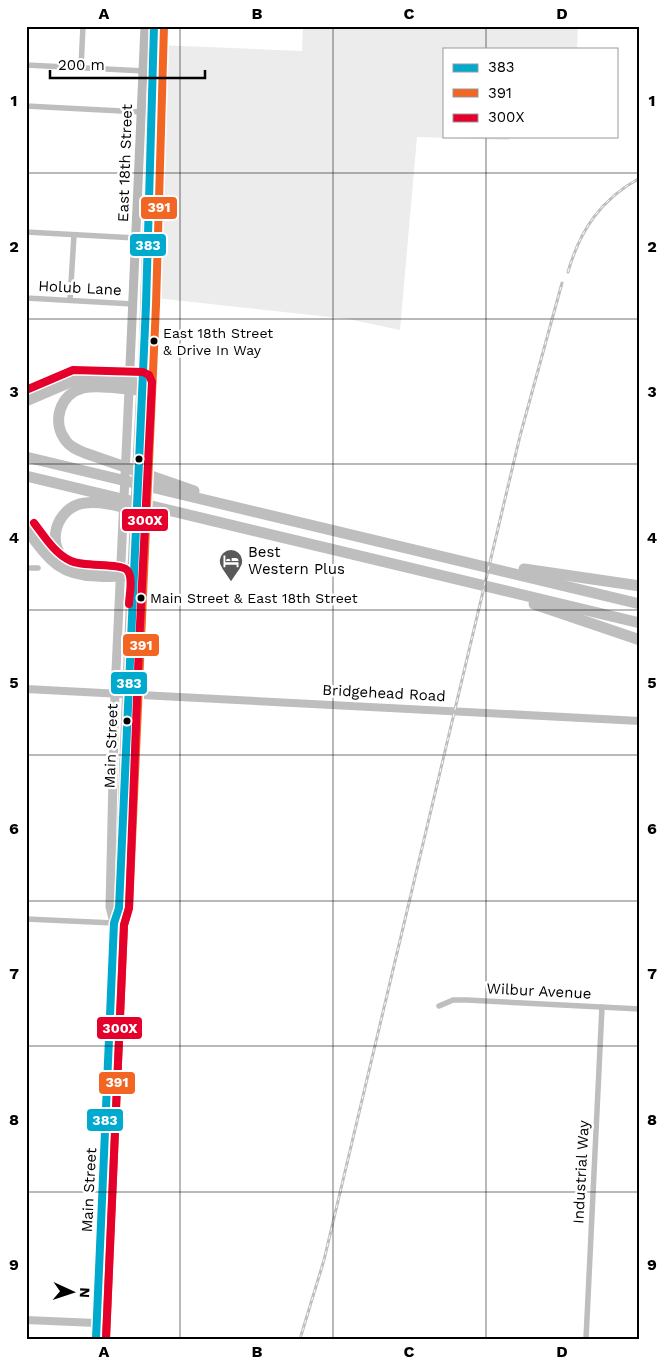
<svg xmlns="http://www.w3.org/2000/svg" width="666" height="1365" font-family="'Work Sans',sans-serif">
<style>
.green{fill:#ececec}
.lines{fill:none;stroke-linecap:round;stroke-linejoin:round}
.minor{stroke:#bebebe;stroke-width:5.5}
.tertiary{stroke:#bebebe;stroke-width:8}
.secondary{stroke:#b8b8b8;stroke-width:9}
.primary{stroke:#bebebe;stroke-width:9}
.motorway{stroke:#bebebe;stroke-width:11}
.rail-casing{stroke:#bebebe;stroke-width:3}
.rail{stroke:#fff;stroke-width:1;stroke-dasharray:4;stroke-linecap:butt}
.bus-1-casing{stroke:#fff;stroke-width:11}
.bus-2-casing{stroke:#fff;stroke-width:11}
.bus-3-casing{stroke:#fff;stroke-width:11}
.bus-1{stroke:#00a9ce;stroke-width:8}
.bus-2{stroke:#f26522;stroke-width:8}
.bus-3{stroke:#e4002b;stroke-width:8}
.grid{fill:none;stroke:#000;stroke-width:1;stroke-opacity:0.55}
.bus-dot{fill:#000;stroke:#fff;stroke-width:2}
.labels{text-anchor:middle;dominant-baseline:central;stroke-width:5;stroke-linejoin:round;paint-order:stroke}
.bus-label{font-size:14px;fill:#000;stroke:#fff;text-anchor:start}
.street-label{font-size:15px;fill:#000;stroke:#fff}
.poi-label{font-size:15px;fill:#000;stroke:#fff;text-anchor:start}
.line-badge{stroke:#fff;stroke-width:2}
.badge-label{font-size:14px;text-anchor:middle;font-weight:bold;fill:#fff}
.neatline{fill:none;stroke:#000;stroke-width:2}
.grid-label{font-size:16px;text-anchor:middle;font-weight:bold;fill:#000}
</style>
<rect width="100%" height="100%" fill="#fff"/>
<path class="green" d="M303 26H578L577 49H445V136H507L509 140 417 137 400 330 348 319 156 298 157 45 302 51Z"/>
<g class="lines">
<g class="minor">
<path d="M26 65 145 71"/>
<path d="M81 68 83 26"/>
<path d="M26 106 141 112"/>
<path d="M26 232 136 238"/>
<path d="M26 298 133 304"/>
<path d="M70 300 74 235"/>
<path d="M26 568H38"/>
<path d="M26 919 114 923"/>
<path d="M439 1006 453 1000H467L640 1009"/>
<path d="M586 1339 602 1007"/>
</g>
<g class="tertiary">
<path d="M26 689 640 721"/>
<path d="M26 1320 96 1323"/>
</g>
<g class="secondary">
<path d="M142 382 154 26"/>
<path d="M129 388 145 26"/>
</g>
<g class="primary">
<path d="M114 923 110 907 115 692 129 390"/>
<path d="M96 1339 114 923 119 908C124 733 132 559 141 384"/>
</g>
<g class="motorway">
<path d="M141 390C123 390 101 384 83 388 60 394 51 422 66 441 70 447 78 450 85 453L194 491"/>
<path d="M26 401 75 380 142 382"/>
<path d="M26 457 640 604"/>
<path d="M26 476 640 623"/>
<path d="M26 529C48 557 57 575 96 576 109 577 121 577 134 574"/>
<path d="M524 569 640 586"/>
<path d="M134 574C115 567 85 572 70 563 43 548 56 506 85 503 102 501 122 507 138 511"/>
<path d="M534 604 640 640"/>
</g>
<g class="rail-casing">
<g id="rail">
<path d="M568 272C580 230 601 199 640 178"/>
<path d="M300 1339 324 1260 520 436 562 283"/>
</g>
</g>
<use href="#rail" class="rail"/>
<g class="bus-1-casing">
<path id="bus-1" d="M96 1339 114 923 119 908 146 305 154 26"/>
</g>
<g class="bus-2-casing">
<path id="bus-2" d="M106 1339 124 925 129 908 156 305 164 26"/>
</g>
<g class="bus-3-casing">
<g id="bus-3">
<path d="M26 390 73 370 143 372 149 375 152 382 139 645 129 908 124 925 106 1339"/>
<path d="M34 523C44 536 55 554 71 561 84 567 121 563 127 570 134 577 129 596 129 604"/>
</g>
</g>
<use href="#bus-1" class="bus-1"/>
<use href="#bus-2" class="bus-2"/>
<use href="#bus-3" class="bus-3"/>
</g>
<path class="grid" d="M180 26V1339M333 26V1339M486 26V49M486 136V1339M26 173H640M26 319H640M26 464H640M26 610H640M26 755H640M26 901H640M26 1046H640M26 1192H640"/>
<defs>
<g id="hotel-pin" transform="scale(1.25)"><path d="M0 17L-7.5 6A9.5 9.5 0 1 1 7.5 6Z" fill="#595959" stroke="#fff"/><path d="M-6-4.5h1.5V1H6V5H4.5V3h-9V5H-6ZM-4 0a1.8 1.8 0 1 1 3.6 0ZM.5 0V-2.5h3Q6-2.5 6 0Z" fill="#fff"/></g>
</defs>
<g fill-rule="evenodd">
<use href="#hotel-pin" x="231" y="561"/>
</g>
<g class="bus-dot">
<circle cx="154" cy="341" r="4.5"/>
<circle cx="139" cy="459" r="4.5"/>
<circle cx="141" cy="598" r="4.5"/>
<circle cx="127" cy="721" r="4.5"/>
</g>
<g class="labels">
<g class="bus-label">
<text x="163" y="333">East 18th Street<tspan x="163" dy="17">&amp; Drive In Way</tspan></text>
<text x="150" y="598">Main Street &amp; East 18th Street</text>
</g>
<g class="street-label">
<text transform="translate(125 163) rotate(-88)">East 18th Street</text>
<text transform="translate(80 288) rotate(3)">Holub Lane</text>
<text transform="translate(384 693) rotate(3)">Bridgehead Road</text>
<text transform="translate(111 746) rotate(-88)">Main Street</text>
<text transform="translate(539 991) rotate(3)">Wilbur Avenue</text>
<text transform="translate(581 1172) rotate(-87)">Industrial Way</text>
<text transform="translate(89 1190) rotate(-87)">Main Street</text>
</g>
<g class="poi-label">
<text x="248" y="552">Best<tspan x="248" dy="17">Western Plus</tspan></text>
</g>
</g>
<g class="line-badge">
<rect x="140" y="196" width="38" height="24" rx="5" fill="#f26522"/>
<rect x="129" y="233" width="38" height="24" rx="5" fill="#00a9ce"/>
<rect x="121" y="508" width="48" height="24" rx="5" fill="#e4002b"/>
<rect x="122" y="633" width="38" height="24" rx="5" fill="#f26522"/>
<rect x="110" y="671" width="38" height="24" rx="5" fill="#00a9ce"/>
<rect x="96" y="1016" width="47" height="24" rx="5" fill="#e4002b"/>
<rect x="98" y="1071" width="38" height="24" rx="5" fill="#f26522"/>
<rect x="86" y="1108" width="38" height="24" rx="5" fill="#00a9ce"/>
</g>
<g class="badge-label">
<text x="159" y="212">391</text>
<text x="148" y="250">383</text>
<text x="145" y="525">300X</text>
<text x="141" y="650">391</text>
<text x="129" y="688">383</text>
<text x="120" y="1033">300X</text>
<text x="117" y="1087">391</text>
<text x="105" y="1125">383</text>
</g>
<rect width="666" height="1365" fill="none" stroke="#ffffff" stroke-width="55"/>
<rect x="443" y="48" width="175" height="90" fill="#ffffff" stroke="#999999"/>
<rect x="453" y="64" width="25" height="8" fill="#00a9ce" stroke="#999999"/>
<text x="488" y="72" font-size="15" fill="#000000">383</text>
<rect x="453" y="89" width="25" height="8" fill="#f26522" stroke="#999999"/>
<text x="488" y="98" font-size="15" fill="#000000">391</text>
<rect x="453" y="114" width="25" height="8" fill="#e4002b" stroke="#999999"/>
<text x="488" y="122" font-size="15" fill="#000000">300X</text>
<g transform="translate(72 1292) rotate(93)" stroke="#ffffff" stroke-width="4" paint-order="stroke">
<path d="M0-4L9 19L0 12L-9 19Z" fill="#000000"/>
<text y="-8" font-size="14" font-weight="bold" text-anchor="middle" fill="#000000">N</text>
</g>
<path d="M50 70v8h155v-8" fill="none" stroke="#000000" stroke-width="2.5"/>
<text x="58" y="70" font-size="15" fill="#000000" stroke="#ffffff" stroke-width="4" paint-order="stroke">200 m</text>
<rect x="28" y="28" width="610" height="1310" class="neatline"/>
<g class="grid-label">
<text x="104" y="19">A</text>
<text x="257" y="19">B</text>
<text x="409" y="19">C</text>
<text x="562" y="19">D</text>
<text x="14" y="106">1</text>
<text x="652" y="106">1</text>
<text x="14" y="252">2</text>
<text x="652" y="252">2</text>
<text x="14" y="397">3</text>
<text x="652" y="397">3</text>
<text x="14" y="543">4</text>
<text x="652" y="543">4</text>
<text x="14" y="688">5</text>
<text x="652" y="688">5</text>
<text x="14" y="834">6</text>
<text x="652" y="834">6</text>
<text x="14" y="979">7</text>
<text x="652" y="979">7</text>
<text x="14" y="1125">8</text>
<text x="652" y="1125">8</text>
<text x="14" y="1270">9</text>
<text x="652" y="1270">9</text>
<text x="104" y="1357">A</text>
<text x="257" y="1357">B</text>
<text x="409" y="1357">C</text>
<text x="562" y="1357">D</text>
</g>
</svg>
